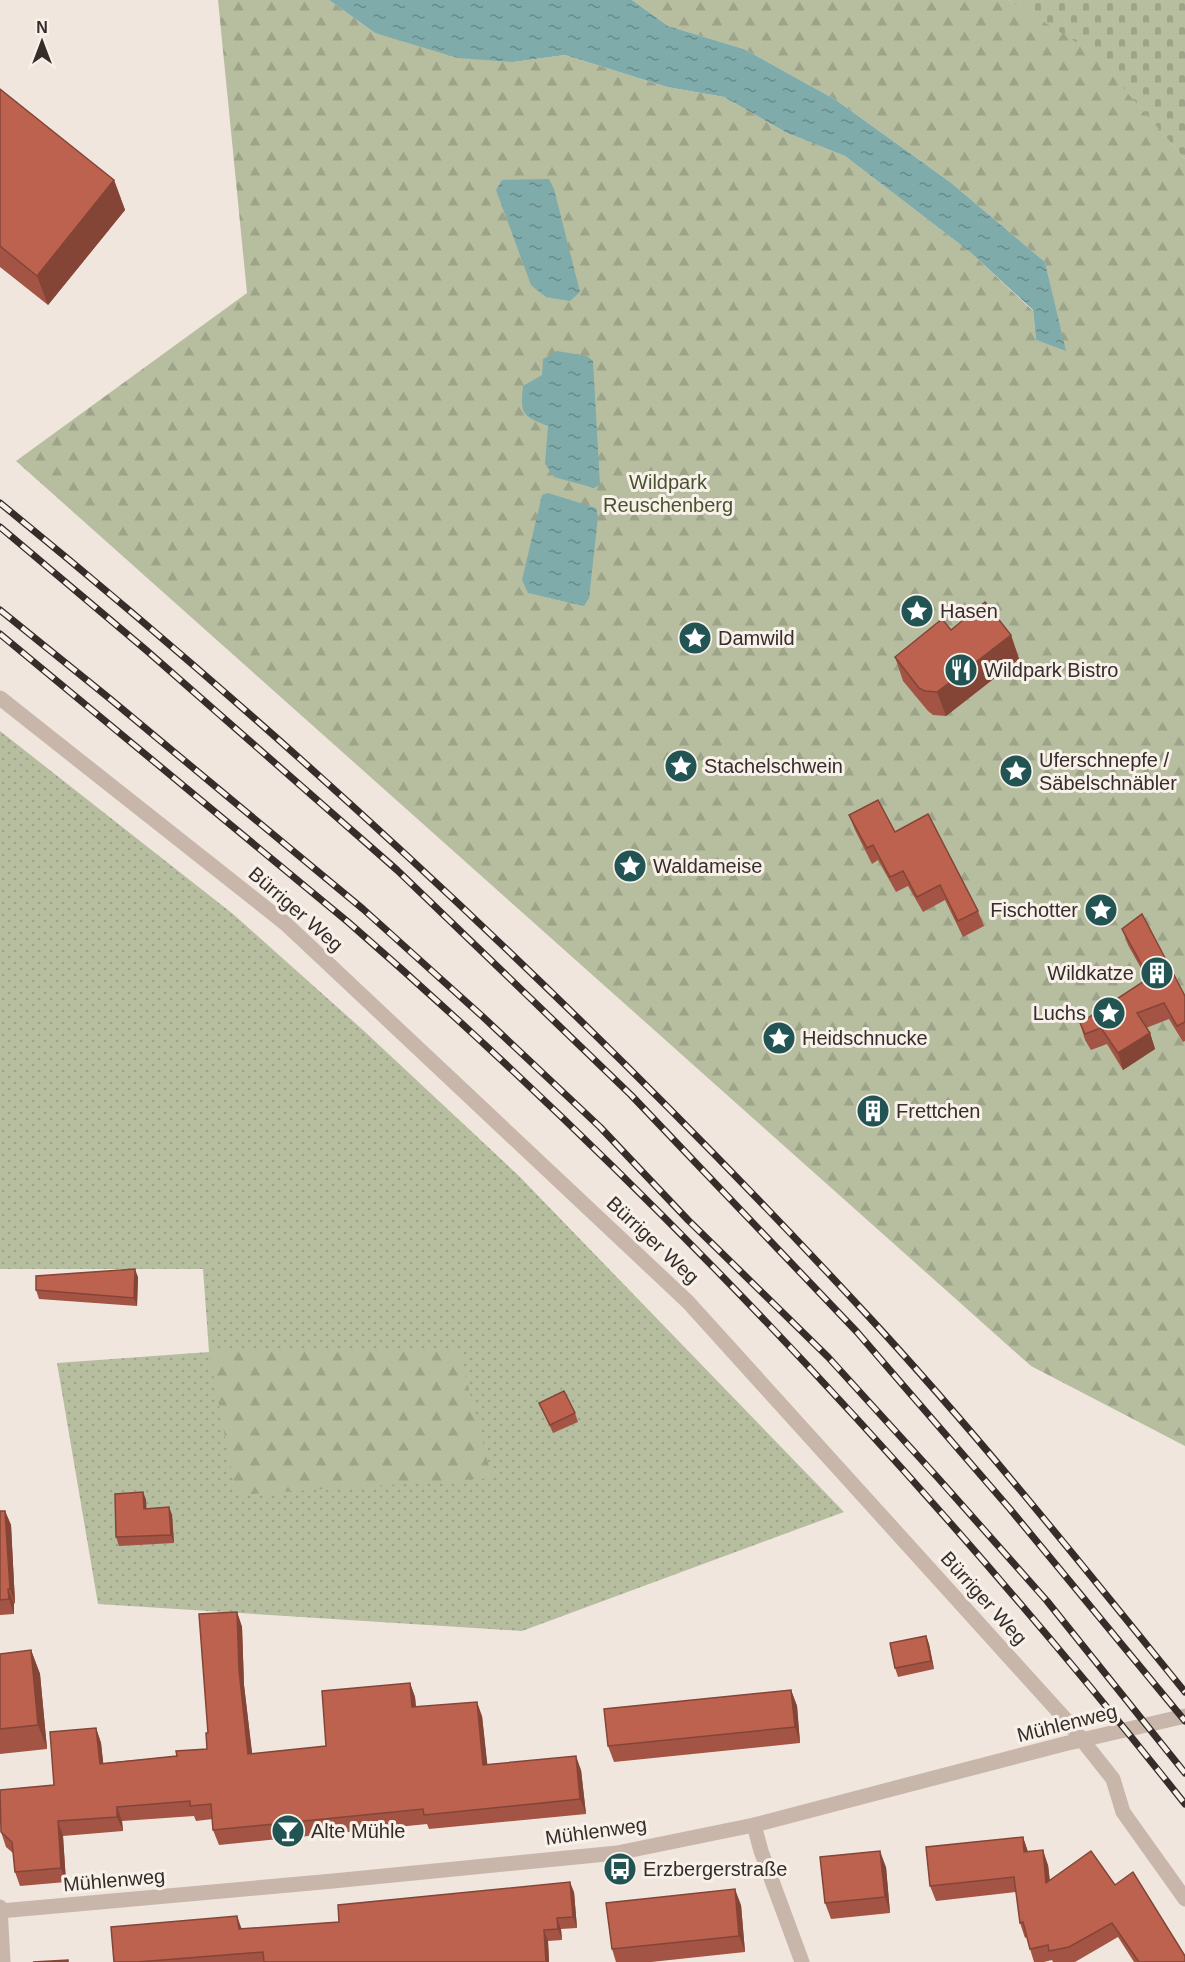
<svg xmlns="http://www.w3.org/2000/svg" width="1185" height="1962" font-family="Helvetica,sans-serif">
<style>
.green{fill:url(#green-dots)}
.forest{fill:url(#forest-firs)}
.cemetery{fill:url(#cemetery-stones)}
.water{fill:url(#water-ripples)}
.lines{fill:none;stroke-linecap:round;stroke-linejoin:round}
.minor{stroke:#c8b6aa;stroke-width:15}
.rail-casing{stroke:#362c29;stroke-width:7}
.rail{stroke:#f8f1ea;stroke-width:4.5;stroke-dasharray:14;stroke-linecap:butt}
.wall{fill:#a35444}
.shaded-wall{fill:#844537}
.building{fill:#bd624f;stroke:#844537;stroke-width:1.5}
.labels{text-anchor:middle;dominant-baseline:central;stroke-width:6;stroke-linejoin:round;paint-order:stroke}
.park-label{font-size:20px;fill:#48522f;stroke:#f8f1ea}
.poi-label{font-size:20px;fill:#362c29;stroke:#f8f1ea;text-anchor:start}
.street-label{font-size:20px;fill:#362c29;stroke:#f8f1ea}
</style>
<defs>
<pattern id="green-dots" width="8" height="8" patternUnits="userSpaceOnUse" patternTransform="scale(1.5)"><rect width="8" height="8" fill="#b6be9f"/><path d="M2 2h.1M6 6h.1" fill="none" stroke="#9da389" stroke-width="1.8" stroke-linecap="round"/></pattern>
<pattern id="forest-firs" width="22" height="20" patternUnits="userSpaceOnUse" patternTransform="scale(1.5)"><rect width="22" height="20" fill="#b6be9f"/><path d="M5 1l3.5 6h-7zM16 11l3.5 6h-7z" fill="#9da389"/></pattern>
<pattern id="cemetery-stones" width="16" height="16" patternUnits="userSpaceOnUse" patternTransform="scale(1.5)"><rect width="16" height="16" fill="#b6be9f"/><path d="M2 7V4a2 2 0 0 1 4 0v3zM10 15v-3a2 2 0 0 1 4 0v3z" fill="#9da389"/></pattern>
<pattern id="water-ripples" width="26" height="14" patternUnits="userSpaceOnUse" patternTransform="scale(1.5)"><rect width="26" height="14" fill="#7fabaa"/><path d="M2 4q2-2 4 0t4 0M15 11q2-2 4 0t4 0" fill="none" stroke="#698b8a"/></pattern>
</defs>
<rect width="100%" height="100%" fill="#f0e6de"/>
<path class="green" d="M0 731 233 914 364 1031 518 1175 844 1512 522 1631 98 1604 57 1363 209 1352 203 1269H0Z"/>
<g class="forest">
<path d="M218 0H329L375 33 513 62 565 55 667 87 724 97 787 133 845 156 970 252 1033 311 1036 340 1065 350 1045 262 950 182 836 100 744 49 668 26 632 0H1009L1092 51 1185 159V1446L1031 1366 16 461 247 293Z"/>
<path d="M458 1348 492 1478 236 1495 209 1352Z"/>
</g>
<path class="cemetery" d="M1009 0H1185V159L1092 52Z"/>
<g class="water">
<path d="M329 0H632L668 26 744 49 836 100 950 182 1045 262 1066 351 1036 340 1033 310 970 252 845 156 787 133 724 97 667 87 565 55 513 62 458 58 375 33Z"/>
<path d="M549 179 554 189 580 292 570 301 546 297 531 285 496 190 502 180Z"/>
<path d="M557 351 587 356 593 361 600 485 594 488 554 477 545 464 548 426C522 416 520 414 523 386L542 375 543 359Z"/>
<path d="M548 493 596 508 598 517 589 598 584 606 528 593 522 580 542 495Z"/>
</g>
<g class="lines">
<g class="minor">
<path d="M0 698 286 924 688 1302 1067 1721 1113 1779 1123 1812 1185 1899"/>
<path d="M754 1825 761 1851 802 1962"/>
<path d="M0 1907 3 1962"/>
<path d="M0 1911 333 1881 617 1853 754 1825 1064 1744 1185 1716"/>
</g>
<g class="rail-casing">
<g id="rail">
<path d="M0 503C308 754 599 1025 869 1317 980 1437 1082 1565 1185 1692"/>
<path d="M0 527 146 650 397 870 631 1095 857 1332 1010 1509 1185 1721"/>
<path d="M0 610 109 698 363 909 482 1016 600 1127 688 1220 828 1357 938 1478 1047 1601 1185 1773"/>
<path d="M0 634 348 922C655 1189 932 1485 1185 1804"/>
</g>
</g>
<use href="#rail" class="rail"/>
</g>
<g class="wall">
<path d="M0 89 114 180 125 210 48 305 0 267Z"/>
<path d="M951 630 1011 635 1019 659 946 716 933 715 928 711 903 681 895 657Z"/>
<path d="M849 815 895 832 978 911 984 926 963 937 945 900 923 912 908 886 896 892 878 860 872 864 855 830Z"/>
<path d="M1122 929 1185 996V1041L1183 1042 1169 1019 1146 1028 1150 1033 1155 1049 1123 1070 1107 1044 1091 1050 1085 1040 1080 1023 1147 979 1128 945Z"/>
<path d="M138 1277 137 1306 39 1299 36 1290Z"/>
<path d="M539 1403 575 1413 578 1422 553 1433Z"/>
<path d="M143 1492 146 1500V1509L169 1507 172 1515 174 1543 119 1546 116 1537Z"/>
<path d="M0 1511H5L11 1525 15 1603 14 1604V1614L0 1615Z"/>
<path d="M237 1612 242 1627 244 1685 252 1754 326 1746 410 1683 415 1697 416 1707 482 1716 487 1764 581 1770 586 1814 429 1829 427 1824 219 1845 213 1830V1819L196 1821 194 1816 122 1821 123 1831 63 1836 66 1882 20 1886 15 1872 13 1853 6 1847 1 1832 54 1785 96 1728 101 1743 103 1763 177 1756 207 1749 208 1733Z"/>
<path d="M926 1636 929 1644 934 1669 898 1677 895 1668Z"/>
<path d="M31 1650 40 1674 47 1749 0 1754V1654Z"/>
<path d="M791 1690 797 1706 800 1743 614 1762 608 1746Z"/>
<path d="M1023 1837 1028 1852 1048 1865 1050 1880 1115 1885 1185 1962H1134L1118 1937 1075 1962H1053L1052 1960 1044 1962H1034L1030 1949 1027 1937 1025 1938 1020 1923 1016 1892 936 1901 930 1886Z"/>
<path d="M886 1867 890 1913 831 1919 825 1903Z"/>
<path d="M574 1892 577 1928 561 1929 562 1940 548 1941 549 1962H114L241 1927 242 1929 339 1922Z"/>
<path d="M741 1905 745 1952 651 1962H616L612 1949Z"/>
</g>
<g class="shaded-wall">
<path d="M114 180 125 210 48 305 37 276Z"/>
<path d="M1011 635 1019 659 946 716 937 692Z"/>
<path d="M1150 1033 1155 1049 1123 1070 1118 1053Z"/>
<path d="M135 1269 138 1277 137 1306 134 1298Z"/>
<path d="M143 1492 146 1500 147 1517 144 1509Z"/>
<path d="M169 1507 172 1515 174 1543 171 1535Z"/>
<path d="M5 1511 11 1525 15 1603 10 1589Z"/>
<path d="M8 1589 14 1604V1614L9 1599Z"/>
<path d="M237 1612 242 1627 244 1685 254 1769 248 1754 239 1670Z"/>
<path d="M926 1636 929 1644 934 1669 931 1661Z"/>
<path d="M31 1650 40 1674 47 1749 38 1725Z"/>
<path d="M410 1683 415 1697 417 1721 412 1707Z"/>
<path d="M791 1690 797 1706 800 1743 795 1727Z"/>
<path d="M477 1702 482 1716 489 1779 483 1765Z"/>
<path d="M96 1728 101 1743 105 1778 100 1764Z"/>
<path d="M576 1756 581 1770 586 1814 580 1799Z"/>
<path d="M117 1807 122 1821 123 1831 117 1817Z"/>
<path d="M58 1821 63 1836 66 1882 61 1868Z"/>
<path d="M1023 1837 1028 1852H1024Z"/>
<path d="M1043 1850 1048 1865 1051 1897 1046 1883Z"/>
<path d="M880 1851 886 1867 890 1913 885 1897Z"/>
<path d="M570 1882 574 1892 577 1928 573 1917Z"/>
<path d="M735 1889 741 1905 745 1952 739 1936Z"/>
<path d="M237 1916 241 1927 243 1940 239 1929Z"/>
<path d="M557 1918 561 1929 562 1940 558 1929Z"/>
<path d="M544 1930 548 1941 549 1962H546Z"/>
</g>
<g class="building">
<path d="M0 89 114 180 37 276 0 246Z"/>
<path d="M985 602 1011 635 937 692 925 691 919 688 895 657 942 619 951 630Z"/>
<path d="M878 800 895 832 928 814 978 911 958 921 940 885 917 897 903 871 890 877 873 845 867 848 849 815Z"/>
<path d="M1142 914 1185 996V1022L1177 1026 1164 1003 1137 1013 1150 1033 1118 1053 1101 1028 1085 1034 1080 1023 1149 978 1122 929Z"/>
<path d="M135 1269 134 1298 36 1290V1276Z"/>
<path d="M564 1391 575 1413 550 1425 539 1403Z"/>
<path d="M143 1492 144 1509 169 1507 171 1535 116 1537 115 1494Z"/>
<path d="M0 1511H5L10 1589H8L9 1599 0 1600Z"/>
<path d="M237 1612 239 1670 248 1754 326 1746 322 1691 410 1683 412 1707 477 1702 483 1765 576 1756 580 1799 424 1815 423 1809 213 1830 211 1804 190 1806V1801L117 1807V1817L58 1821 61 1868 15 1872 12 1842 1 1832 0 1790 54 1785 50 1732 96 1728 100 1764 177 1756 176 1751 207 1749 206 1733H208L199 1614Z"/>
<path d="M926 1636 931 1661 895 1668 890 1643Z"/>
<path d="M31 1650 38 1725 0 1729V1654Z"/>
<path d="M791 1690 795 1727 608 1746 604 1709Z"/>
<path d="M1023 1837 1024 1852 1043 1850 1046 1883 1091 1851 1115 1885 1133 1872 1185 1956V1962H1139L1112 1923 1069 1947 1049 1951 1048 1945 1030 1949 1023 1922 1020 1923 1014 1877 930 1886 926 1847Z"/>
<path d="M880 1851 885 1897 825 1903 820 1857Z"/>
<path d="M570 1882 573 1917 557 1918 558 1929 544 1930 546 1962H264L263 1952 137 1962H114L111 1927 237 1916 239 1929 339 1922 338 1905Z"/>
<path d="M735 1889 739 1936 612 1949 606 1903Z"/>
<path d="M68 1960V1962H33Z"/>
</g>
<defs>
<g id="sight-disc" transform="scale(1.725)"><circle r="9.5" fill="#225454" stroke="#f8f1ea"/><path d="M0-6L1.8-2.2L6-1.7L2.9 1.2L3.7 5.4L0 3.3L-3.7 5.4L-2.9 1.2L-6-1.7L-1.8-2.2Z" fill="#fff"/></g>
<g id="restaurant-disc" transform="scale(1.725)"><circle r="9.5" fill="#225454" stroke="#f8f1ea"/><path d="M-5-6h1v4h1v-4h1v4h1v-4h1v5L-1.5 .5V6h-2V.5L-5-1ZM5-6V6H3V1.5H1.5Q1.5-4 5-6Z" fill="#fff"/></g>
<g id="building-disc" transform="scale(1.725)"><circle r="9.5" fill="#225454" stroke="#f8f1ea"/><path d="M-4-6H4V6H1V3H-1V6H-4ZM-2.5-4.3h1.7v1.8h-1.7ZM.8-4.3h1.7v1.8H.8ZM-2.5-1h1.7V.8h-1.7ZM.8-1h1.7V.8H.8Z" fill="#fff"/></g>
<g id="bar-disc" transform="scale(1.725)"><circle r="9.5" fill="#225454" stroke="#f8f1ea"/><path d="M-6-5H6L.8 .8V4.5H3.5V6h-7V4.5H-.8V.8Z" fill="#fff"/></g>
<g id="bus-disc" transform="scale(1.725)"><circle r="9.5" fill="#225454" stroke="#f8f1ea"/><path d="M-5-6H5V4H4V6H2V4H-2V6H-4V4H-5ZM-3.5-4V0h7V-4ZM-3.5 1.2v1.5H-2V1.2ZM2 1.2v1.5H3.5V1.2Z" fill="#fff"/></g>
</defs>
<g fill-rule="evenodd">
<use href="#sight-disc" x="917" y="611"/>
<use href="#sight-disc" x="695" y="638"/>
<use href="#restaurant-disc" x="961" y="670"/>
<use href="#sight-disc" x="681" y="766"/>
<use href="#sight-disc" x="1016" y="771"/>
<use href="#sight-disc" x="630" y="866"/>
<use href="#sight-disc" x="1101" y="910"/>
<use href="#building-disc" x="1157" y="973"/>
<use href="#sight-disc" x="1109" y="1013"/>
<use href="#sight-disc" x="779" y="1038"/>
<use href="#building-disc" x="873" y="1111"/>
<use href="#bar-disc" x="288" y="1831"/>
<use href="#bus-disc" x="620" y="1869"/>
</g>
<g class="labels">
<g class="park-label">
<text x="668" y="482">Wildpark<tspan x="668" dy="23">Reuschenberg</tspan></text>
</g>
<g class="poi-label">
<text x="940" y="611">Hasen</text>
<text x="718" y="638">Damwild</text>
<text x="984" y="670">Wildpark Bistro</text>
<text x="1039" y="760">Uferschnepfe /<tspan x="1039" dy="23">Säbelschnäbler</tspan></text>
<text x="704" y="766">Stachelschwein</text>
<text x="653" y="866">Waldameise</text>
<text x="1078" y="910" text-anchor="end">Fischotter</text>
<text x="1134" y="973" text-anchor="end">Wildkatze</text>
<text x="1086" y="1013" text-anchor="end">Luchs</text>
<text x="802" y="1038">Heidschnucke</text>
<text x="896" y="1111">Frettchen</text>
<text x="311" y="1831">Alte Mühle</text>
<text x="643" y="1869">Erzbergerstraße</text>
</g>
<g class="street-label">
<text transform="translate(296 909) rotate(41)">Bürriger Weg</text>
<text transform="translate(653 1240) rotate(43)">Bürriger Weg</text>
<text transform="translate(984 1598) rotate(48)">Bürriger Weg</text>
<text transform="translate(1067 1723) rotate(-14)">Mühlenweg</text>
<text transform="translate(596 1831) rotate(-8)">Mühlenweg</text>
<text transform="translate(114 1880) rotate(-5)">Mühlenweg</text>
</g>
</g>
<g transform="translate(42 42)" stroke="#f8f1ea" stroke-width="4.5" paint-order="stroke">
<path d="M0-4.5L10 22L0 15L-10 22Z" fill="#362c29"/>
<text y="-9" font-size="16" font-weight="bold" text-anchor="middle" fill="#362c29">N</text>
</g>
</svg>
